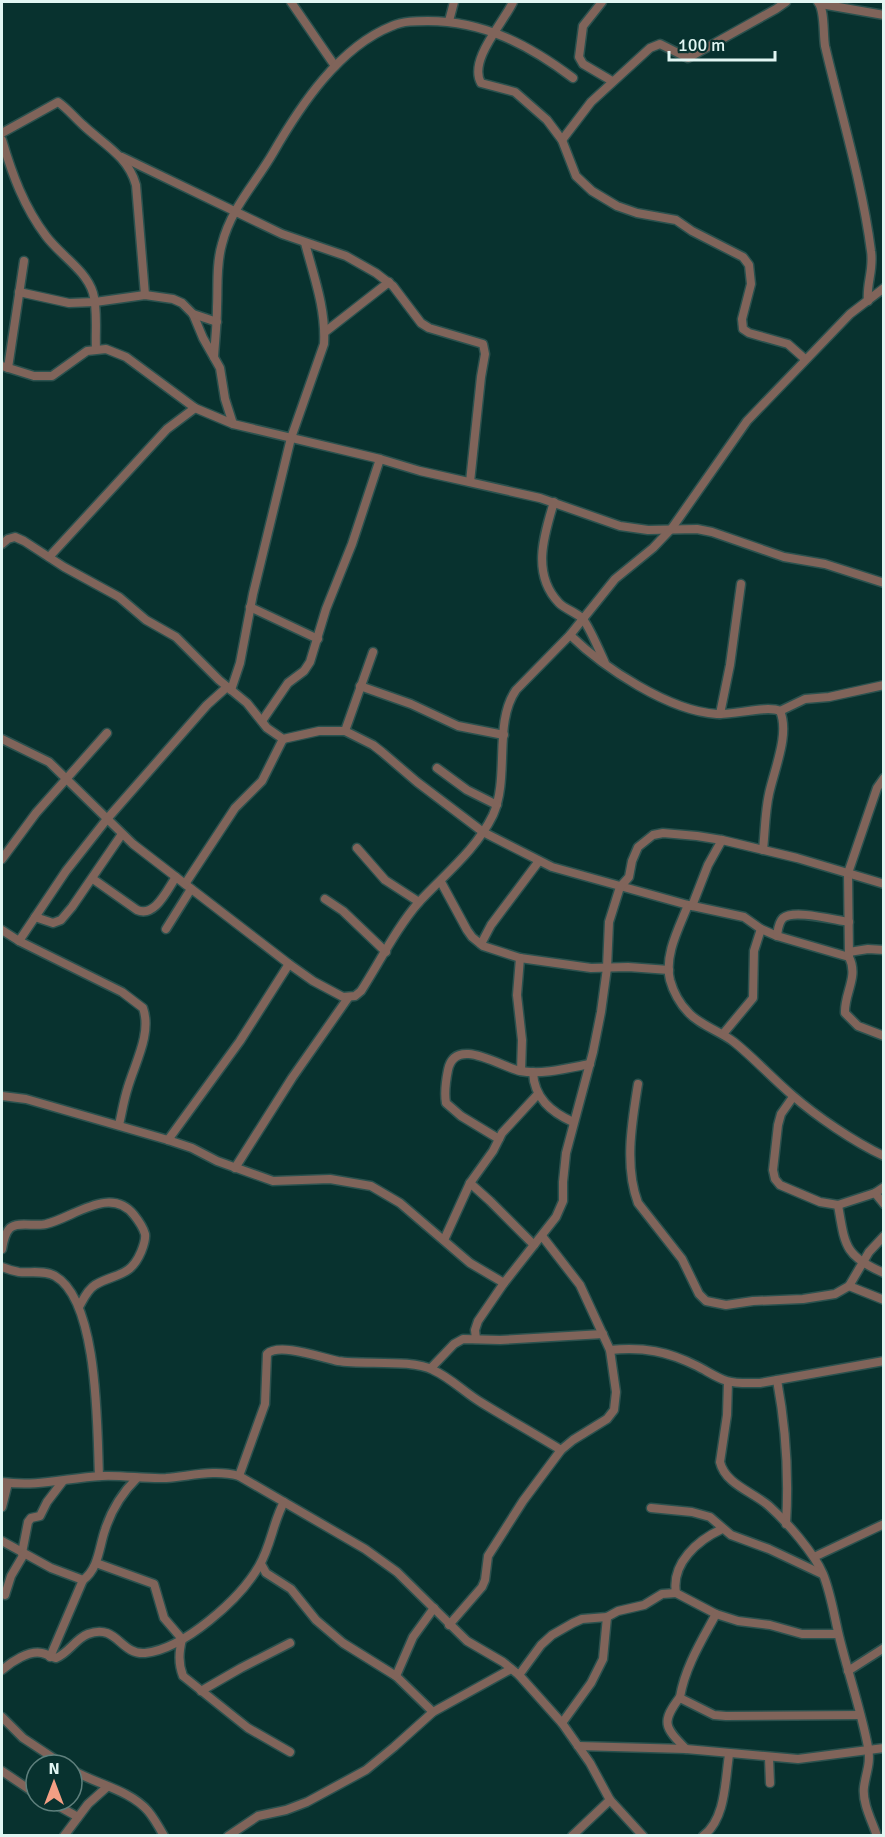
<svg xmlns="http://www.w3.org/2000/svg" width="885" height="1837" font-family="Signika,sans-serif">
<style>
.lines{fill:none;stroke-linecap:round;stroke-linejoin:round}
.street-casing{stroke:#2b514e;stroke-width:11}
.street{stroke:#80645a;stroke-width:8}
</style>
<rect width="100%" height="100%" fill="#08322f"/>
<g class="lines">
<g class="street-casing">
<g id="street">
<path d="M291 2 335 66"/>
<path d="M513 2C504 22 468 60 481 83L515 92 547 120 562 140 576 176 592 191 617 206 637 213 676 220 692 231 743 257 749 265 751 284 742 319 743 329 749 333 788 344 805 359"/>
<path d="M602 2 583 26 579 57 583 64 612 81"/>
<path d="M818 2C825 10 823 34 825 46 841 114 862 182 871 251 874 270 866 284 868 301"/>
<path d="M821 4 884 15"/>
<path d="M449 21 454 2"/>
<path d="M2 133 58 102C67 108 75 118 83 125 103 144 128 156 136 185L145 295"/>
<path d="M2 140C12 174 24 207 46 236 60 255 86 270 93 293 98 310 95 332 96 349"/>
<path d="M562 140 591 102 650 48 660 44 688 58 776 9 786 2"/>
<path d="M122 157 282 234 346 256 376 273 393 286 421 323 429 328 483 344 485 354 481 377 470 482"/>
<path d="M19 292 69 303 95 302 145 295 173 299 182 303 193 314 203 338 220 368 225 399 233 424"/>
<path d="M193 314 217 322"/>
<path d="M325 332 389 282"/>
<path d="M214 357C215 340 217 324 217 307 218 286 216 264 222 244 231 208 255 184 273 153 300 106 339 47 392 26 403 21 416 21 428 21 484 21 529 45 573 78"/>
<path d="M2 366 34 376H52L87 351 106 349 126 357 195 408 233 424 380 459 420 471 540 498 620 526 648 530 697 529 712 532 784 557 825 564 884 583"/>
<path d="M8 368 24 261"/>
<path d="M554 502C544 535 531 574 559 603 565 609 575 612 582 618 588 624 601 654 605 663"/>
<path d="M2 544 8 539 15 537 24 541 64 567 119 597 146 620 176 637 219 680 247 703 267 728 283 739 319 731H345L373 745 382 752 417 782 483 832 552 867 688 905 744 917 761 929 777 936 849 957C859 977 844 993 845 1013L858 1026 884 1036"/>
<path d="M49 557 167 429 195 408"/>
<path d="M250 607 318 639"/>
<path d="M570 635C604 668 669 711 717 714 735 715 767 705 780 711 790 734 774 770 769 794 765 812 765 831 763 850"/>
<path d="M360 686 411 704 458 726 504 735"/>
<path d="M231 690 240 663 253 594 291 438 324 344C326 309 314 277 305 243"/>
<path d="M780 711 805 699 829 697 884 685"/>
<path d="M720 714 730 665 741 584"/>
<path d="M262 721 288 683 304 671 310 662 326 609 352 544 380 459"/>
<path d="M345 731 373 652"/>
<path d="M2 739 49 762 133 844 289 964 313 981 343 997 355 996 361 991C379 963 397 927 419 902 445 874 476 850 493 815 510 777 493 723 516 690L570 635 615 579 653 548 672 528 747 421 850 314 884 288"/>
<path d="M437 768 467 790 497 805"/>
<path d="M357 848 385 880 419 902"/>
<path d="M2 859 36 813 107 733"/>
<path d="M93 879 137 910C155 918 167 890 176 877"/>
<path d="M441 882 467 930 472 937 483 946 520 958 591 968 628 967 669 970"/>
<path d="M185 884 235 808 262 781 283 739"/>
<path d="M325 899 343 911 386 952"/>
<path d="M688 905C679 928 664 955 670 980 673 991 680 1004 688 1012 699 1025 720 1031 734 1042 754 1058 772 1078 792 1095 816 1116 854 1142 884 1156"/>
<path d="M692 906 708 865 722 840"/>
<path d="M35 917 53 923 61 920 72 907 122 834"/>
<path d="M166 929 191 889"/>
<path d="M2 930 19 941 122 992 143 1008C152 1033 135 1063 128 1087 124 1099 122 1112 119 1125"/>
<path d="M777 936C778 930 778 923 783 918 794 909 834 920 849 922"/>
<path d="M19 941 66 871 107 819 207 705 227 687"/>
<path d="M481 944 491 925 539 861"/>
<path d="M849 952 868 949 884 950"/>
<path d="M849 957 848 873 877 788 884 778"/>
<path d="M520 958 517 995 522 1040 521 1071"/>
<path d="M723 1034 753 998 754 951 761 929"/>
<path d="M533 1072C534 1098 551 1112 573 1122"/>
<path d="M638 1084C632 1122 624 1166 638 1203L682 1259 699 1294 706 1301 726 1305 753 1301 803 1299 835 1294 849 1286 869 1252 884 1236"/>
<path d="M2 1096 26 1099 168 1140 192 1148 217 1161 273 1181 330 1179 371 1186 400 1203 470 1263 504 1283"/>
<path d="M793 1097 781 1114 778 1125 773 1170 775 1179 780 1185 820 1202 838 1205 875 1193 884 1187"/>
<path d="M499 1139 461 1116 446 1103C444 1092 446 1080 448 1070 455 1036 499 1066 520 1071 542 1075 569 1068 590 1064"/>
<path d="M168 1140 240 1041 289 964"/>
<path d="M235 1168 292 1078 348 998"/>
<path d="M470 1183 490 1201 534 1245"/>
<path d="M875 1193 884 1204"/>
<path d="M838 1205C845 1245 844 1256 884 1273"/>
<path d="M444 1240 470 1183 493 1151 502 1133 538 1094"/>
<path d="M2 1249C3 1243 5 1233 10 1228 18 1221 36 1227 46 1224 73 1218 110 1185 134 1215 138 1220 143 1227 145 1234 146 1240 143 1247 141 1252 130 1278 115 1273 95 1285 87 1290 83 1300 79 1307"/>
<path d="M2 1267C7 1269 13 1271 19 1272 31 1273 45 1270 55 1276 99 1301 97 1430 99 1476"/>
<path d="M849 1286 884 1300"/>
<path d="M476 1339 475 1330 478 1321 504 1283 556 1217 563 1201V1182L566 1153 593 1052 601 1012 607 968 609 922 620 887 629 877 632 861 638 847 653 835 663 833 697 836 722 840 797 858 884 884"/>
<path d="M610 1350C644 1347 667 1351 697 1366 707 1371 717 1378 727 1381 737 1384 750 1383 760 1383L884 1361"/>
<path d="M431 1368 454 1344 463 1339 500 1340 603 1334"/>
<path d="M777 1380C786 1428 789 1475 786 1524"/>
<path d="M728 1382 727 1415 720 1462C725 1484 753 1492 769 1506 787 1522 814 1553 823 1574 831 1594 834 1615 839 1636 848 1673 861 1710 868 1747 871 1764 866 1772 864 1787 862 1803 872 1821 877 1836"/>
<path d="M239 1476 265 1404 267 1354C279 1342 322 1358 338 1361 364 1365 412 1359 433 1370 451 1378 465 1393 482 1403 508 1419 535 1434 561 1450"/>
<path d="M2 1482C39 1487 65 1478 102 1476 124 1475 145 1479 166 1478 191 1476 215 1469 239 1476L365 1549 397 1572 467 1641 503 1662 519 1675 562 1723 590 1763 610 1800 643 1836"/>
<path d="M2 1507 8 1483"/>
<path d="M651 1508 692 1512 710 1517 731 1535 769 1549 822 1574"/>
<path d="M722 1529C698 1540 671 1563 676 1593L716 1614 738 1621 770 1625 802 1634H838"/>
<path d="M2 1541 51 1568 83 1580C99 1568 99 1547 105 1530 111 1511 123 1492 137 1478"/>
<path d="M22 1553 28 1522 31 1518 40 1516 47 1502 63 1481"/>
<path d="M814 1557 884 1524"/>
<path d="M96 1563 154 1584 164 1618 182 1639C179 1652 178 1663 183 1676L248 1728 290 1752"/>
<path d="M261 1564 266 1573 291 1589 316 1620 343 1643 396 1676 433 1712"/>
<path d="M5 1595 11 1576 24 1554"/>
<path d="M716 1614C702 1640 685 1667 680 1697L682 1699 714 1715 726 1716 860 1715"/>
<path d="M449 1625 482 1587 485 1580 488 1556 523 1501 561 1450 573 1440 607 1419 614 1410 616 1392 610 1350 580 1285 542 1236"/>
<path d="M50 1657 83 1580"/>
<path d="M2 1670C11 1662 29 1650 42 1653 47 1654 51 1657 56 1658 69 1653 75 1639 88 1634 117 1623 120 1655 145 1653 184 1649 240 1599 259 1566 271 1546 273 1522 284 1502"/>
<path d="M848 1671 884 1648"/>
<path d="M519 1675 541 1645 552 1635 573 1623 582 1619 607 1617 618 1611 644 1605 662 1594 676 1593"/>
<path d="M396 1676 413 1637 434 1608"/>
<path d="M201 1691 241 1668 290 1643"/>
<path d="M680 1697C661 1722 664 1727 686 1749"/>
<path d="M2 1717 23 1738 64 1765"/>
<path d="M562 1723 591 1683 603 1659 607 1617"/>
<path d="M578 1746 686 1749 798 1759 884 1748"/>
<path d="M769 1758 770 1783"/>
<path d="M72 1770C96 1784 130 1790 148 1811 154 1818 159 1827 164 1836"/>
<path d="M2 1771 36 1794"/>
<path d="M49 1801 78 1817"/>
<path d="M64 1836 88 1804 107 1787"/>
<path d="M228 1836 258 1816 286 1810 307 1802 366 1770 394 1747 433 1712 511 1669"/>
<path d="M572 1836 610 1800"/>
<path d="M703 1836C726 1819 725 1780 729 1755"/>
</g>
</g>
<use href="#street" class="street"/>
</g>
<rect width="885" height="1837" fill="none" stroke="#e1f6f3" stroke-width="6"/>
<g transform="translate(54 1783)"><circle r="28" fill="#08322f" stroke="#5f807d" stroke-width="1.5"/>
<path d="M0-4.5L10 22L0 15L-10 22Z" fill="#f39f84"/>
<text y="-9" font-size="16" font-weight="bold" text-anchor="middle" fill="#e1f6f3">N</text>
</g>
<path d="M669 51v9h106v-9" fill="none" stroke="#e1f6f3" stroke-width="3"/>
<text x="678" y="51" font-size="18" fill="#e1f6f3" stroke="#08322f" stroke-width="4.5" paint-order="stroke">100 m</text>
</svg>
